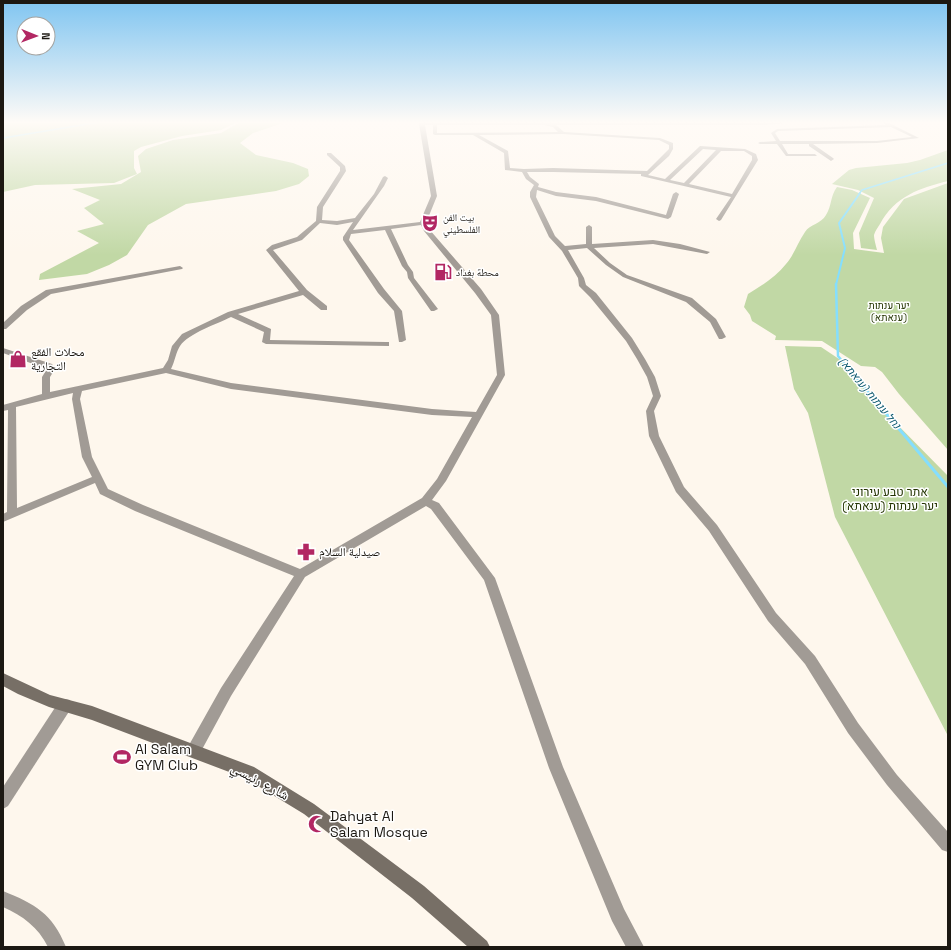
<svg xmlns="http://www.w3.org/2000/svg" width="951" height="950" font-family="'Space Grotesk','Noto Naskh Arabic',Heebo,sans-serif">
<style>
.green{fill:#c1d8a5}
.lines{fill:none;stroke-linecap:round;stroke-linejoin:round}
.stream-far3{stroke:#84defe;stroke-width:1.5}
.stream-far2{stroke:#84defe;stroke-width:2}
.stream-far1{stroke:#84defe;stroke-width:2.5}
.stream{stroke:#84defe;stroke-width:3}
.street{fill:#a19b95;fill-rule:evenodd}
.secondary{fill:#776f66;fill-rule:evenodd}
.labels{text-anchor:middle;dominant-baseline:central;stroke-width:3;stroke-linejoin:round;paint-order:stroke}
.far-poi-label{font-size:10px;fill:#1c1812;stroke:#fff;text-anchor:start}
.far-park-label{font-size:10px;fill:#233401;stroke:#fff}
.far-water-label{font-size:11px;font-style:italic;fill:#0e5a70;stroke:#fff}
.poi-label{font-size:12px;fill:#1c1812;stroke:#fff;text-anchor:start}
.park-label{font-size:12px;fill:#233401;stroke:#fff}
.near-poi-label{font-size:14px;fill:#1c1812;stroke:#fff;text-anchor:start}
.near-street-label{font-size:14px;fill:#1c1812;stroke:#fff}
</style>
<rect width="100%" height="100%" fill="#fef7ed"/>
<g class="green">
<path d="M3 122H237L221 130 182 136 141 147 134 151V168L137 174 114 183 35 185 3 192Z"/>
<path d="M240 122H286L253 133 240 143 256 155 293 163 308 169 309 176 299 184 276 191 186 204 148 225 127 255 109 265 87 274 39 280 40 274 99 243 77 231 104 224 84 208 100 200 72 189 121 184 141 172 138 156 146 149 173 140 221 133Z"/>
<path d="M948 150V181C920 188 895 196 880 224 878 227 875 231 874 235 874 239 876 246 877 250L861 248 859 233 874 198 858 190 832 184 849 170 856 168 907 163 920 160Z"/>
<path d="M948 183V450L899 394 882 372 875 367 861 366 822 341 775 340 776 336 752 321 750 315 744 307 748 294C761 286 776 277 786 264 794 255 798 242 805 232 810 224 821 224 826 215 832 206 830 196 837 187L852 190 870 198 853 233 854 249 884 253 881 238 883 227 904 199Z"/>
<path d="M785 346 821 347 851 367 882 409 948 476V736L835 517 808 413 794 389Z"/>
</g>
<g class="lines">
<g class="stream-far3">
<path d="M3 138 100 122"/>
<path d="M859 194 862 190 948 163"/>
</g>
<path class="stream-far2" d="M836 285 845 248 839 223 860 193"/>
<path class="stream-far1" d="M836 284 838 356 874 399"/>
<path class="stream" d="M873 398 948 487"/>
<g class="street">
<path d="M420 122H790L788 123 764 125H556L564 132 660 138 673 143V149L669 156 648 175 665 179 700 146 745 149 756 154 758 160 721 220 719 221 716 219 731 197 641 176V174L553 172H527L530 177 539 184 538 187 556 192 596 197 666 215 673 194 676 192 679 194 671 217 668 219 596 201 556 196 537 190 536 197 555 236 565 246 586 244V227L589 225 592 227V244L653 240 680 244 710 252 707 254 653 244 594 248 610 263 627 275 692 298 716 319 726 337 722 339H719L710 322 686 302 623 277 606 265 587 248 568 250 584 278 586 285 596 293 632 338 645 359 655 377 661 396 654 411 659 436 684 487 717 525 776 613 815 656 858 723 897 775 948 832V852L942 850 887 785 848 733 805 664 768 621 709 531 676 492 649 436 646 411 653 396 647 377 637 359 626 341 590 297 579 286 578 278 562 251 549 237 530 197V192L534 185 526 179 522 172 505 170 504 153 473 135H435L433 134V125H425L437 196 426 223 429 229 481 289 499 315 505 375 446 481 432 500 439 503 495 578 563 767 624 909 644 947H626L612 921 549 768 484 580 431 509 426 506 305 577 231 696 199 755 194 757 189 755 187 750 189 745 221 688 294 576 135 511 100 494 95 483 3 522V514L7 512 8 410 3 411V405L42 394V377L47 369 3 353V348L52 364 55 369 50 377V392L163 368 168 360 172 346 182 334 228 312 299 291 266 250 272 245 297 237 316 221 317 207 340 171V167L327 155V153H331L345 166 346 171 323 207 322 220 337 221 355 218 374 194 383 177 385 176 388 178 384 186 353 230 420 222 431 196 419 124ZM437 125H544L553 127 558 132 437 133ZM563 134 659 140 669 145V149L647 171 553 168 524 169 510 168 508 151 479 135ZM703 149 716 150 684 183 670 180ZM721 151H744L752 156V160L732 194 689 184ZM353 222 343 237V240L378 293 394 311 399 342H402L406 340 402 311 384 289 349 240 351 234 385 230 402 266 407 272 408 278 431 311H434L438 309 414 278 413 272 408 265 391 229 421 225 424 231 475 293 491 315 497 375 476 412 432 409 231 383 171 369C175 361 176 352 180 346 189 333 217 324 231 317L264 332 262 342 266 344 389 346V342H386L270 340 271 329 238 314 303 295 321 310H327V306L307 290 273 250 302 240 320 223 337 225ZM166 373 231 389 432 415 472 417 437 479 422 498 300 569 143 505 108 489 92 457 80 399 82 391ZM73 393 72 399 82 457 92 477 17 508 16 407Z"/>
<path d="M882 122H887L919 138 877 143 813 144 833 158 834 159 831 161 809 146V144H782L788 154H815L817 156H786L777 144H760L758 143 760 142 776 141 771 133 777 129 886 125ZM891 127 912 137 877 141H780L775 133 778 131Z"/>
<path d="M180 266 183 268 182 269 51 294 27 310 6 329H3V323L21 306 46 290Z"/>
<path d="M65 699 70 700 72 705 70 710 8 806 3 809V787L60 700Z"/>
<path d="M3 891C35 904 52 913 66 947H48C38 927 23 916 3 907Z"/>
</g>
<path class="secondary" d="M3 673 50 695 92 706 254 767 314 804 424 886 487 941 490 947H468L412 898 304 814 245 778 92 720 49 707 18 694 3 686Z"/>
</g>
<linearGradient id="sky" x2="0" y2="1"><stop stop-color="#80c5f1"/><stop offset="0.48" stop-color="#fffbf7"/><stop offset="1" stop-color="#fffbf7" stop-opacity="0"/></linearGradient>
<rect width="951" height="255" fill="url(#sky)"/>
<defs>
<g id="theatre-bare" transform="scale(1.38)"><path d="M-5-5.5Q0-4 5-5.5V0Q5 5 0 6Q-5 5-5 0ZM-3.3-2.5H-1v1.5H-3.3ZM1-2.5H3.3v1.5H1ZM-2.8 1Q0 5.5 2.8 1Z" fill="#b22763" stroke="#fff" stroke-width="2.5" paint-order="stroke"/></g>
<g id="fuel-bare" transform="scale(1.38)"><path d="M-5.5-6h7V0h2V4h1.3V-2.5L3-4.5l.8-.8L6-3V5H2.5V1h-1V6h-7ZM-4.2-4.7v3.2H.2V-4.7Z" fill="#b22763" stroke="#fff" stroke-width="2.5" paint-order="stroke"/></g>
<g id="shop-bare" transform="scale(1.38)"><path d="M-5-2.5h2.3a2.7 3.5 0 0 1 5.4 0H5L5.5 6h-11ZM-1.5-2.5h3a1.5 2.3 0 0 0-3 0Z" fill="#b22763" stroke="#fff" stroke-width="2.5" paint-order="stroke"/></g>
<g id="pharmacy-bare" transform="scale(1.38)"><path d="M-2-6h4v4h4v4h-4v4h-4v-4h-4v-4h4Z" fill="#b22763" stroke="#fff" stroke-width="2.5" paint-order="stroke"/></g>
<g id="stadium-bare" transform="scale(1.38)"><path d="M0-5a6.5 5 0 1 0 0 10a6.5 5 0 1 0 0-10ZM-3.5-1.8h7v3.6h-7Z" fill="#b22763" stroke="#fff" stroke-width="2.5" paint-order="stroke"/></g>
<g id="mosque-bare" transform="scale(1.38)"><path d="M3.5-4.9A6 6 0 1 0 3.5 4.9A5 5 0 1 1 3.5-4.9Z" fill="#b22763" stroke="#fff" stroke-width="2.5" paint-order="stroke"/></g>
</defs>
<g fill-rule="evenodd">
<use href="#theatre-bare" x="430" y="223"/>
<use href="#fuel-bare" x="443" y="272"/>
<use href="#shop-bare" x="18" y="359"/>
<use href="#pharmacy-bare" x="306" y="552"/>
<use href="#stadium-bare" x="122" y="757"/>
<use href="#mosque-bare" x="317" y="824"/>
</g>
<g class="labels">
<g class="far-poi-label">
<text x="443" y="217">بيت الفن<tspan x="443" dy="12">الفلسطيني</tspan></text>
<text x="456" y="272">محطة بغداد</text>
</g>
<g class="far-park-label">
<text x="889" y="305">יער ענתות<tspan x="889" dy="12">(ענאתא)</tspan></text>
</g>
<g class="far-water-label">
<text transform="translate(870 393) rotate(50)">נחל ענתות (ענאתא)</text>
</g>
<g class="poi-label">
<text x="31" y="352">محلات الفقع<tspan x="31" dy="14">التجارية</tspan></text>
<text x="319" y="552">صيدلية السلام</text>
</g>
<g class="park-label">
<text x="890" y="492">אתר טבע עירוני<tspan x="890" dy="14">יער ענתות (ענאתא)</tspan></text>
</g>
<g class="near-poi-label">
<text x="135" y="749">Al Salam<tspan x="135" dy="16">GYM Club</tspan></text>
<text x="330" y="816">Dahyat Al<tspan x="330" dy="16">Salam Mosque</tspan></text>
</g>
<g class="near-street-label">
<text transform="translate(260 781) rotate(28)">شارع رئيسي</text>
</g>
</g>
<rect width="951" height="950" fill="none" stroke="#1c1812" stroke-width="8"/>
<g transform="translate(36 36) rotate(91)"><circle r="19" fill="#ffffff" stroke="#a4a3a0"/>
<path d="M0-3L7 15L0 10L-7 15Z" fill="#b22763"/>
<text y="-6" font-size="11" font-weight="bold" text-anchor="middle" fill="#1c1812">N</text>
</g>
</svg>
